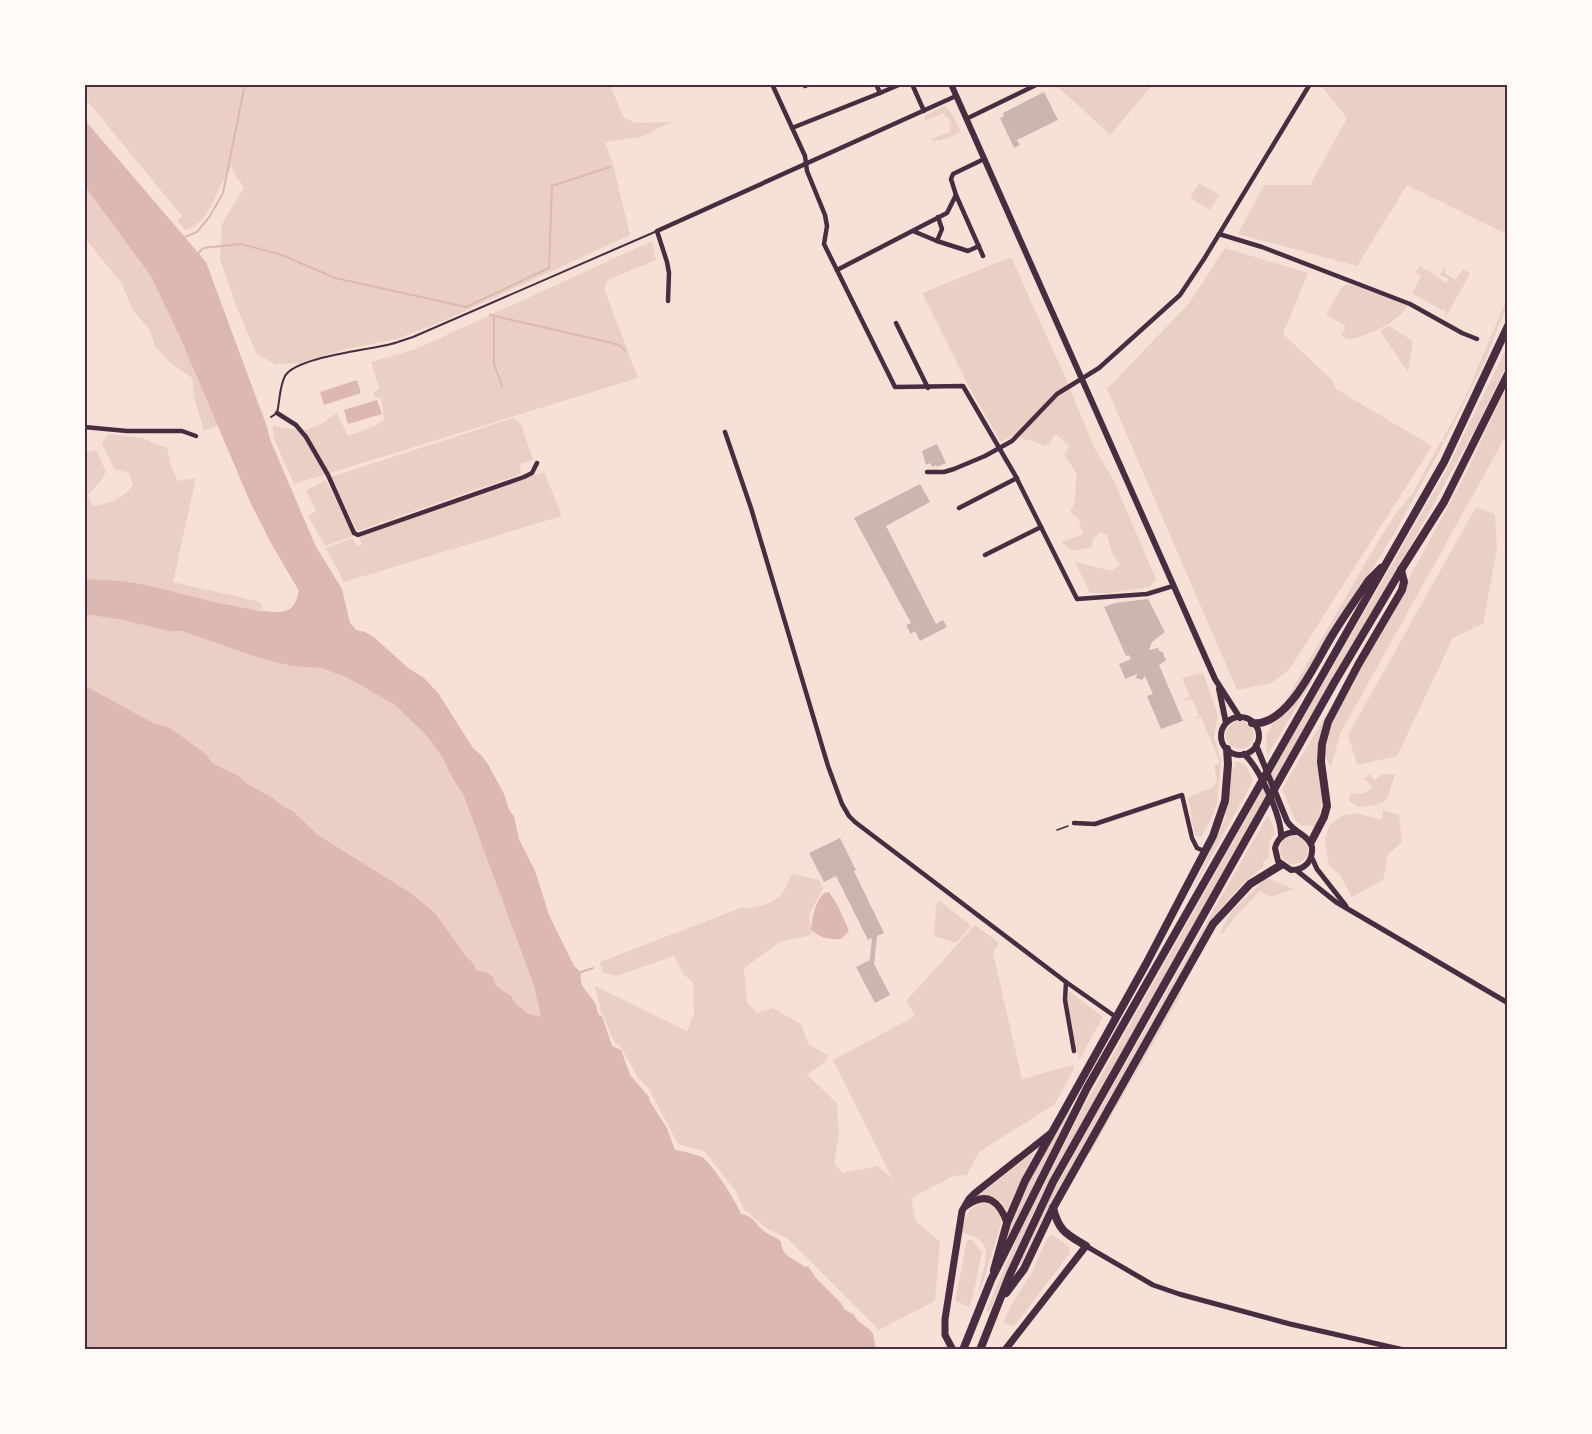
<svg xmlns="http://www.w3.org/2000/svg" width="1592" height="1434" font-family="Figtree,sans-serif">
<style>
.green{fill:#ebcfc5}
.water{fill:#dcb8b0}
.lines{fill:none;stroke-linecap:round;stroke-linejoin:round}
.stream{stroke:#dcb8b0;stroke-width:2}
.building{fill:#ccb4b1}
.path{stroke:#4a2c40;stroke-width:1.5}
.service{stroke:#4a2c40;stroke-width:2}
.minor{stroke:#4a2c40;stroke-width:4.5}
.tertiary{stroke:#4a2c40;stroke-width:5}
.secondary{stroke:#4a2c40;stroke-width:6}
.primary{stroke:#4a2c40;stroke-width:7}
.trunk{stroke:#4a2c40;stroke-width:8}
.neatline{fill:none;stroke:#4a2c40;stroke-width:2}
</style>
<rect width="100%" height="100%" fill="#f7e1d7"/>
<g class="green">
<path d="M84 84H610L623 117 635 123 671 122 641 137 605 142 613 164 630 235 441 322 396 339 346 349 300 363 274 364 256 353 237 308 220 259 222 224 244 187 233 172 232 167C215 187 214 220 186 230L177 221 182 216 84 97Z"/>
<path d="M1055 84H1153L1110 135Z"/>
<path d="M1320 84H1508V235L1407 185 1357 266 1238 234 1264 185H1310L1347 118Z"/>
<path d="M945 106 952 114 961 132 946 139 933 141 932 139 951 131 949 125 951 124 948 117 946 118 944 113 925 121 924 118 926 115Z"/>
<path d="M1199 183 1219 195 1210 210 1190 198Z"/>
<path d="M84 185 150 275 180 337 218 425 204 431 194 396 192 378 168 361 155 346 150 330 132 309 122 284 84 237Z"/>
<path d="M652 241 656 260 608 280 604 288 638 378 294 484 274 439 273 426 304 431 323 423 337 413 348 436 375 426 384 420 381 398 374 397V392L379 388 371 362 416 349Z"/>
<path d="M1225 248 1308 273 1283 334 1332 380 1336 389 1432 446 1289 670 1271 683 1237 690 1107 389 1190 302Z"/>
<path d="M1011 257 1063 372 1094 447 1114 481 1156 579 1150 587 1111 593H1090L1075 562 1112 571 1120 564 1113 556 1107 535 1100 532 1093 539 1092 547 1073 551 1061 542 1083 534 1078 518 1070 512C1078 499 1074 488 1077 474L1064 455 1069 446 1056 434C1045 450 1047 446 1032 441 1025 439 1020 438 1013 435L1001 442 969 387 922 293Z"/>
<path d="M1420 266 1446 283 1449 279 1440 275 1444 267 1446 274 1456 280 1463 269 1470 274 1445 318 1446 309 1443 311 1412 293 1421 276 1416 272Z"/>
<path d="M1347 284H1349L1408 305C1399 323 1367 335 1349 340L1341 336 1345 329 1344 325 1326 315 1342 287Z"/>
<path d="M1508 296V303L1484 363 1445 441 1442 440 1464 400Z"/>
<path d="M1389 326 1413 341 1408 372 1380 331Z"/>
<path d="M1508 345V363L1476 428 1407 552 1309 721 1065 1152 1039 1200 989 1312 986 1311 1021 1229 1084 1106 1295 732 1446 471Z"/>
<path d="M1508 384V432L1340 734 1331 767C1320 754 1330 732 1334 717L1465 475Z"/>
<path d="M513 418 521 424 533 460 520 464 521 474 357 531 331 477Z"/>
<path d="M108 434 142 438 167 448 171 466 178 481 196 478 173 582 260 602 263 610 242 608 135 583 84 579V453L96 450 106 472 100 482 88 495 93 506C110 503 123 499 133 485L129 473 114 469 102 443Z"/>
<path d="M1441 441 1444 443 1394 534 1296 690 1283 705 1377 543 1395 515 1413 493Z"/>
<path d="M544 472 562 516 344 582 326 548 353 538 357 546 362 545 359 537Z"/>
<path d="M326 480 353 536 325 546 308 516 316 511 306 490Z"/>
<path d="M1476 507 1495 514 1497 549 1483 624 1453 638 1397 756 1357 765 1348 735Z"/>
<path d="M84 614 123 620 169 631H182L253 656 291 666 321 668 348 678 395 705 425 734 441 755 454 781 463 794 533 983 541 1015 539 1018 527 1013 514 1002 496 986 492 977 486 972 476 970 474 964 465 955 435 913 411 893 318 835 293 811 284 807 273 798 246 783 239 776 212 763 206 754 169 727 155 724 84 685Z"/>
<path d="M1203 673 1218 715 1214 738 1221 760 1217 803 1214 813 1201 837 1195 836 1188 798 1191 796 1213 787 1217 780 1214 766 1220 763 1201 717 1195 719 1194 718 1199 716 1192 699 1185 701 1184 699 1190 696 1182 678Z"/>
<path d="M1311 679 1312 682 1267 756 1266 736 1272 726 1271 723 1287 711Z"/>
<path d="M1339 693C1329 711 1319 728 1318 749 1316 777 1329 801 1314 827L1311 825 1302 826 1295 820 1282 789Z"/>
<circle cx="1240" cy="735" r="14"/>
<path d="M1235 762H1240L1247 767 1253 781 1191 893 1225 819 1232 771 1233 767H1235Z"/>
<path d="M1369 774 1375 780 1382 774H1395C1386 802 1389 805 1358 807L1349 801 1350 793 1362 794 1372 788 1366 780H1363Z"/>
<path d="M1383 810 1399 815 1402 842 1388 855 1383 880 1352 897 1340 874 1330 867 1327 857 1325 838 1329 826 1341 816 1356 813 1382 820Z"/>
<path d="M1268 815 1275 831 1269 843V858L1263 862 1265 865C1240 885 1220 906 1204 933L1047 1210 1024 1259 1014 1275 1050 1198 1078 1146Z"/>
<circle cx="1294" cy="850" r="14"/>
<path d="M792 874 819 880 823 889 809 915 812 935 780 942 744 968 747 1003 757 1013 773 1008 801 1024 809 1045 828 1055 826 1061 807 1075 837 1103 839 1135 834 1163 843 1173 877 1166 892 1178 833 1060 915 1016 906 1001 975 925 999 943 993 953 1022 1079 1073 1065 1074 1069 1055 1104 979 1152 967 1175 954 1176 911 1198 916 1221 940 1242 935 1301 879 1330 787 1238 766 1228 744 1209 735 1190 704 1151 678 1144 649 1089 637 1076 622 1049 614 1041 601 1011 595 986 687 1031 694 1014 693 982 684 975 674 956 616 976 602 972 600 962 743 907C750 911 774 902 780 896 785 891 788 880 792 874Z"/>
<path d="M1265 879H1270L1294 889 1271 897 1260 891 1236 916 1223 933H1220L1231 912Z"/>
<path d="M940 901 971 926 956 943 934 936 936 906Z"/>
<path d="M1069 991 1103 1017 1079 1060 1067 1001Z"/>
<path d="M1180 992 1182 993 1089 1155 1090 1150Z"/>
<path d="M1069 1108 1072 1110 1004 1249 1015 1212 1027 1185Z"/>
<path d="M1035 1151 1007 1210C1001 1199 992 1195 979 1195Z"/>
<path d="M982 1203C995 1203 1001 1212 1001 1224L979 1295C978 1270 1004 1242 962 1233 964 1219 968 1206 982 1203Z"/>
<path d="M1052 1235 1069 1246 1070 1253 1014 1326 1004 1322 1010 1307 1031 1274 1048 1237Z"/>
<path d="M967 1240H972L982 1252 973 1296 969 1307 955 1301Z"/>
</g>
<g class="water">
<path d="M84 119 206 262 267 427 270 439 315 545 342 589 350 623 356 630 365 632 375 638 408 668 424 678 438 693 473 748 482 756 489 766 504 794 509 810 514 816 519 839 535 871 549 915 574 966 581 972C578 989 590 992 596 1005 597 1008 597 1012 599 1015L602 1016 612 1046 621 1050 630 1075 649 1097V1100L667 1128 675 1150C678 1150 698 1155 702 1157 712 1163 737 1203 741 1214 754 1216 755 1224 764 1231 770 1236 776 1236 781 1242 781 1256 795 1259 805 1267L808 1266 815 1277 840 1302 845 1310 853 1314 858 1321 870 1330 873 1334 876 1350H84V685L155 724 169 727 206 754 212 763 239 776 246 783 273 798 284 807 293 811 318 835 411 893 435 913 465 955 474 964 476 970 486 972 493 977 496 986 512 997 514 1002 527 1013 538 1017 541 1015 533 983 463 794 454 781 441 755 425 734 395 705 348 678 321 668 291 666 253 656 182 631H169L123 620 84 614V579C101 580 118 580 135 583 163 587 268 620 288 610 295 607 297 598 299 591L272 545 251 504 180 337 150 275 84 185Z"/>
<path d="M357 380 361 393 324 405 320 392Z"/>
<path d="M377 400 382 414 348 424 344 410Z"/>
<path d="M829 892 838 906 849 931 841 939C829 940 821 938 811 930 812 918 815 902 824 893Z"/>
</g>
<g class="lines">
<g class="stream">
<path d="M185 237 197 232 210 216 223 193 245 84"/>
<path d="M197 255 203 248 241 244 282 255 335 278 466 307 549 268 552 186 610 167"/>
<path d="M490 315 608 342 619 345 625 350"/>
<path d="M494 316V364L502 386"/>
<path d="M581 972 593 968"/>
</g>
</g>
<g class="building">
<path d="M1044 92 1058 120 1017 140 1020 145 1014 148 1000 118 1004 116 1003 113Z"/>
<path d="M937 444 946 463 937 467 936 465 932 467 930 463 926 465 922 451Z"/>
<path d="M920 484 930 502 886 526 936 624 943 620 947 627 920 641 915 631 911 634 906 625 911 623 854 518Z"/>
<path d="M1148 599 1165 632 1152 642 1149 650 1158 648 1160 652 1162 651 1166 660 1159 665 1183 721 1161 729 1147 696 1153 694 1145 676 1142 680 1136 678 1137 674 1125 679 1119 664 1131 659 1129 655 1126 656 1104 607 1115 603Z"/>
<path d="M840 838 856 870 854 871 884 933 877 936 874 964 890 995 875 1003 856 967 870 960 872 938 868 940 836 876 824 882 809 853Z"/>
</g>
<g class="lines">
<path class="path" d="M1057 830 1068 826"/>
<path class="service" d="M271 417 277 413C280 401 279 388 285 376 296 357 369 350 391 344 399 342 406 339 413 337L657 231"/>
<g class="minor">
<path d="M772 84 805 156 807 171 825 215 827 226 824 244 895 387 963 386 1015 475 1077 599 1147 594 1173 586"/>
<path d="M804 84 805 86 809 84"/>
<path d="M876 84 880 93 901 84"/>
<path d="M912 84 924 111"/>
<path d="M966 119 1038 84"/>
<path d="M792 128 880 93"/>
<path d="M956 195 983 256"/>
<path d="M913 231 937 241 968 251 979 246"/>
<path d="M1219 234 1262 247 1410 304 1462 333 1477 339"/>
<path d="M937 241 942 229 938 217"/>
<path d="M837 270 947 213 956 195 951 179 953 174 984 159"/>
<path d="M668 301 669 273 667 262 657 231 956 96"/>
<path d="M896 323 928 388"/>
<path d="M277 413 296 425 306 437 328 475 354 533 358 535 524 477 532 473 537 463"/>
<path d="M84 427 127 431H182L196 436"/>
<path d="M725 432 751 508 828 766 842 804 849 816 855 822 1066 982 1116 1017"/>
<path d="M927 472H944L954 469 985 456 1012 441 1057 394 1099 368 1180 295 1204 259 1310 84"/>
<path d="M959 508 1017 478"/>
<path d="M985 555 1041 527"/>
<path d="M1074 823 1095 824 1182 795 1192 838 1197 848 1204 851"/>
<path d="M1066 982 1065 1000 1074 1051"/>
</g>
<g class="tertiary">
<path d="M1312 858 1317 869 1346 906"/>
<path d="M1296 870 1336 902 1508 1003"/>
<path d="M1086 1246 1153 1285 1179 1294 1290 1324 1404 1350"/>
</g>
<g class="secondary">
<path d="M951 84 1215 679 1240 718"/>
<path d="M1219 689 1226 723"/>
<circle cx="1240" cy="736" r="19"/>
<path d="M1256 745 1287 821C1294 833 1308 834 1312 847 1313 861 1305 870 1291 870L1278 861 1275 848C1278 837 1286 832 1297 832"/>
<path d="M1244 754C1259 767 1282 817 1281 837"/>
</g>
<g class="primary">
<path d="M966 1206C987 1190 1000 1202 1007 1223"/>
<path d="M953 1350 945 1335V1319L962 1211 969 1199 975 1193 1051 1133"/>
<path d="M1005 1350 1086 1246"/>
</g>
<g class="trunk">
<path d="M1252 723C1288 728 1317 659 1333 634 1344 616 1357 598 1369 580L1381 568"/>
<path d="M1311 842 1324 817 1327 806 1321 762 1322 744 1328 722 1358 665 1402 590 1404 582 1401 570"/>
<path d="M1053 1208C1059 1232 1067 1234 1086 1246"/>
<path d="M994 1270 1007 1223 1025 1181 1146 964 1213 836 1225 801 1228 764 1227 749"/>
<path d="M1006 1293 1024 1269 1053 1208 1213 924 1250 884 1281 865"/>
<path d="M963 1350 991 1280 1087 1088 1444 462 1508 326"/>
<path d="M980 1350 1010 1274 1053 1182 1334 683 1401 570 1444 502 1508 374"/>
</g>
</g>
<rect width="1592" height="1434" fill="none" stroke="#fffaf5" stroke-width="171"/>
<rect x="86" y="86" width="1420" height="1262" class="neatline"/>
</svg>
